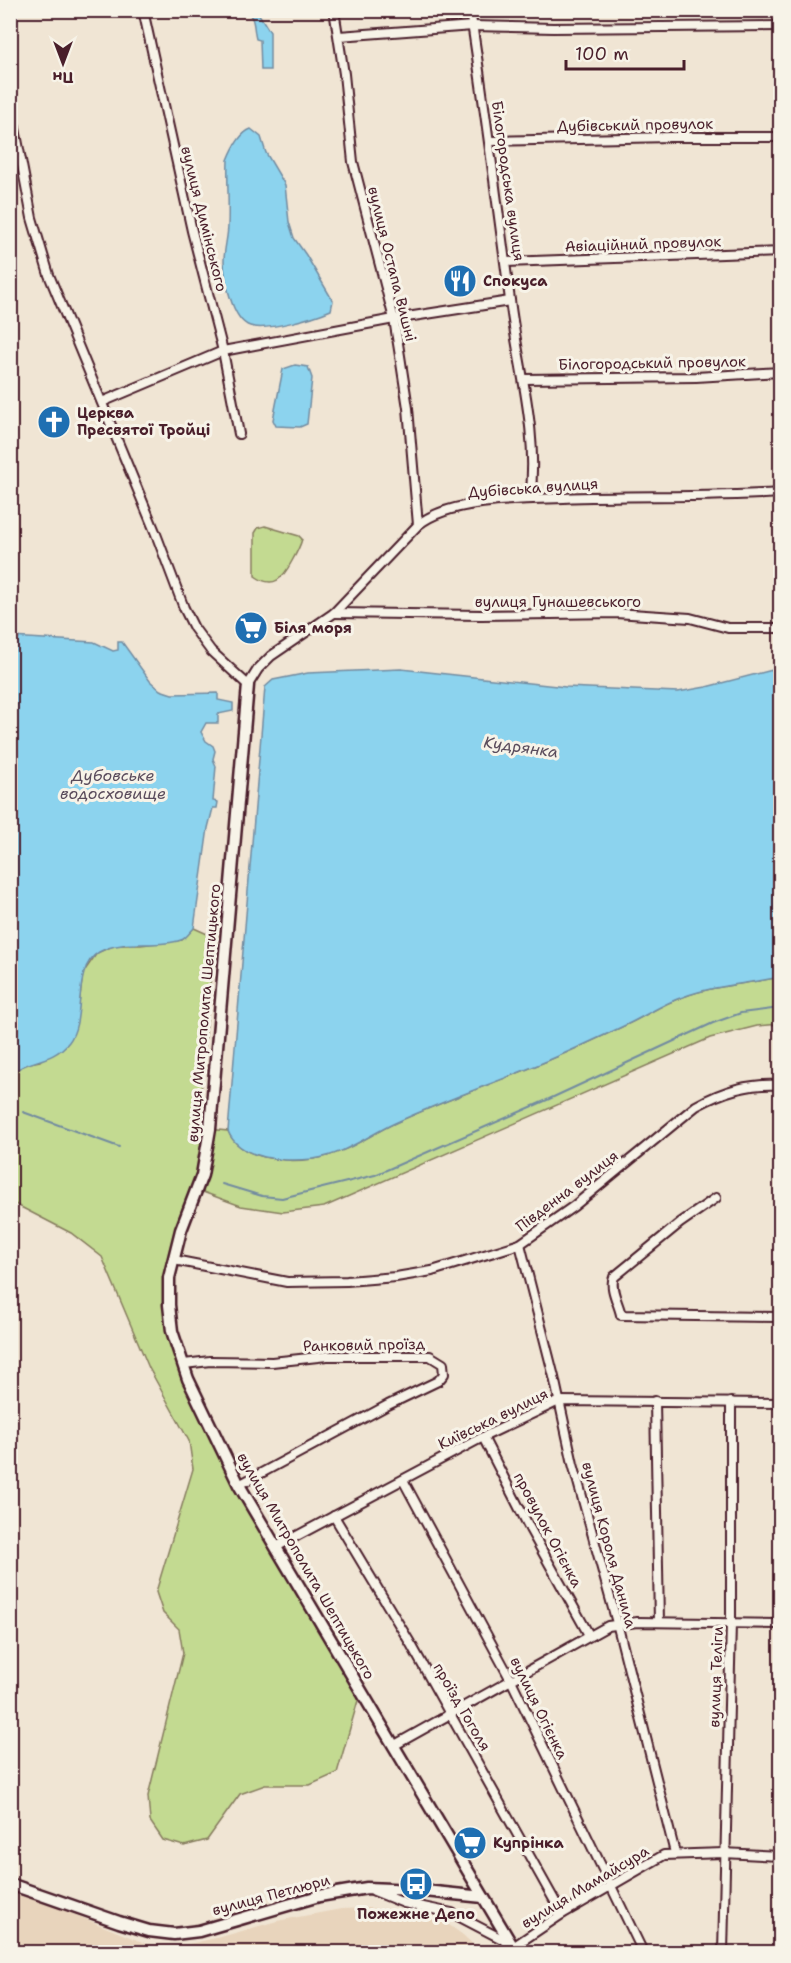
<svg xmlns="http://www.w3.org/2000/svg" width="791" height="1963" font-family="'Shantell Sans',sans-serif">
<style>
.built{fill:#e8d4bc}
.green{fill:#c3da91;stroke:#867c5e;stroke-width:1.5}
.water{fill:#8cd3ee;stroke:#728ba0;stroke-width:1.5}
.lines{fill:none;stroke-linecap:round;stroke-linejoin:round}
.stream{stroke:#728ba0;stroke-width:2}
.street-casing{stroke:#4a1f2b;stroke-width:12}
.secondary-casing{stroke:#4a1f2b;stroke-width:15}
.street{stroke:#f7f3e8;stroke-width:8}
.secondary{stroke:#f7f3e8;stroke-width:10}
.labels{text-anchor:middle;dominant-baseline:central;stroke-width:6;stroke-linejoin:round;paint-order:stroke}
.street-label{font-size:15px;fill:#4a1f2b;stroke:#f7f3e8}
.poi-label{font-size:15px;font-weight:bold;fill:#4a1f2b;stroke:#f7f3e8;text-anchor:start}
.water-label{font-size:16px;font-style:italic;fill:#5a4c5c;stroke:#f7f3e8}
</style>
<rect width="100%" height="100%" fill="#f0e5d4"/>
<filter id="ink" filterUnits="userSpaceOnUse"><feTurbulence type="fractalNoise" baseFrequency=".0167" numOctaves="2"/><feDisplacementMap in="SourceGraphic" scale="12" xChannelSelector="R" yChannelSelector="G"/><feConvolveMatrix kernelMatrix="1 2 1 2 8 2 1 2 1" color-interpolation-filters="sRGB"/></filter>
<g filter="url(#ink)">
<path class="built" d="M11 1892 56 1907 147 1944 165 1946 184 1945 221 1937 277 1921 341 1909 369 1908 401 1912 445 1922 463 1935 481 1952H11Z"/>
<g class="green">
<path d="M265 526 299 536 302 539C300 547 296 554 292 561 283 578 274 590 255 576V533L258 528Z"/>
<path d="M194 928 214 937 198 1128 228 1131C240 1160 286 1163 313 1159 344 1155 367 1136 395 1123 445 1100 497 1082 547 1061 575 1049 603 1036 630 1023 647 1015 664 1003 683 997 714 985 748 984 780 977V1024L757 1026 710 1038 324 1207 283 1212 241 1206 200 1191 165 1278 184 1381 359 1697 337 1773 310 1785H265L240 1794 207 1840 184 1846 163 1840 150 1821 148 1796 183 1653 179 1629 163 1613 156 1592 193 1469 189 1441 149 1368 102 1257 71 1233 11 1202 10 1072H13L24 1064 40 1061 78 1012 83 973 97 953 115 945H141L182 940Z"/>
</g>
<g class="water">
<path d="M245 11H257L270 32V70H261L260 40 256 39C253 28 256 17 245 11Z"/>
<path d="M251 129 261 137 266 153 285 185 289 222 294 238 306 255 333 301 331 310C315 317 266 332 250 326 232 320 224 279 224 261 224 249 228 237 228 225 229 203 227 181 228 160 232 150 240 133 251 129Z"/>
<path d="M295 365 308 367 312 378 307 424 300 427 276 426 273 420 283 369Z"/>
<path d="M11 637 94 642 113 651 118 650V642H122L150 681 160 690 172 694 218 693V700L233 703V711L218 714V723H206L201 732 206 741 213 746 215 751 213 759 216 766 213 801 218 802 217 808H213L208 828 194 928C190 932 186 939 181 940 155 949 123 938 99 952 71 969 87 1019 69 1042 52 1063 32 1058 13 1072H10Z"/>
<path d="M780 668V977C748 984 714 985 683 997 664 1003 647 1015 630 1023 603 1036 575 1049 547 1061 497 1082 445 1100 395 1123 367 1136 344 1155 313 1159 286 1162 239 1160 228 1131L265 687 273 680 308 673 401 669 566 687 678 692 706 687Z"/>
</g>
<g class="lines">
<g class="stream">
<path d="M23 1112 119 1147"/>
<path d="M222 1184 262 1196 282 1198 375 1175 547 1100 713 1023 741 1013 780 1008"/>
</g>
<g class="street-casing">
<g id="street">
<path d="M143 10 192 231 223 351 239 434"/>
<path d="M334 10 344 74 353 162 394 319 400 356 408 408 418 525"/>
<path d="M470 10C485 107 497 203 510 300 518 366 539 432 530 499"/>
<path d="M339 36 473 26 553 28 780 26"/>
<path d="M10 102 32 218 49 275 156 534 184 608 194 628 211 651 248 685 258 669 271 656 334 613 418 525C449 499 524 499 564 498 636 495 709 498 780 493"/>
<path d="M490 141 670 137H780"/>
<path d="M506 262 780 252"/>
<path d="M524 379 696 377 780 372"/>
<path d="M102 402 223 351 394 319 510 301"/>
<path d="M334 613 481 615 616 613 690 618 728 628H780"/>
<path d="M716 1198 680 1223 614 1277C609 1288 619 1304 621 1315L780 1317"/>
<path d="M520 1244 554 1377 573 1464 617 1623 675 1853"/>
<path d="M174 1260 287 1282 347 1281 396 1277 432 1271 520 1244 574 1206 696 1106C723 1091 749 1083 780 1085"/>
<path d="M184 1364 210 1361 272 1362 327 1356H430L443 1364 444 1374 438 1381 388 1405 239 1485"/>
<path d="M655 1401 659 1622"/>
<path d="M483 1437 530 1529 589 1635"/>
<path d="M403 1480 511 1680 643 1952"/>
<path d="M334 1516 412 1646 562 1914"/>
<path d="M276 1547 483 1437 559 1401 780 1403"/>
<path d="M393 1746 608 1626 637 1622 780 1624"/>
<path d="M374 1891 404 1903 452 1913 502 1939 513 1947 562 1914 664 1855 724 1853 780 1856"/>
<path d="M723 1952 731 1623V1402"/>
</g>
</g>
<g class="secondary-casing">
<g id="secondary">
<path d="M248 685 210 1129 202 1175 181 1230 169 1278V1305L172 1331 188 1379 239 1485 516 1952"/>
<path d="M10 1884 119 1922 149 1931 174 1934 199 1931 319 1896 367 1888 415 1890 483 1897"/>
</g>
</g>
<use href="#street" class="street"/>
<use href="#secondary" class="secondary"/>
</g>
</g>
<defs>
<g id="restaurant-disc" transform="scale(1.725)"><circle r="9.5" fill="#1f6fb2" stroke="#f7f3e8"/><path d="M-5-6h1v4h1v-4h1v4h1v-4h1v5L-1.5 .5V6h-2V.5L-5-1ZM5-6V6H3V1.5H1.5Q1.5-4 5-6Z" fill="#fff"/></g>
<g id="church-disc" transform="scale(1.725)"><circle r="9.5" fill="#1f6fb2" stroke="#f7f3e8"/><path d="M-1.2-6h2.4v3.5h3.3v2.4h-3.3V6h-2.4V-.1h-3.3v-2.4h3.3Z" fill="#fff"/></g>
<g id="supermarket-disc" transform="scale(1.725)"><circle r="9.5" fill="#1f6fb2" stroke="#f7f3e8"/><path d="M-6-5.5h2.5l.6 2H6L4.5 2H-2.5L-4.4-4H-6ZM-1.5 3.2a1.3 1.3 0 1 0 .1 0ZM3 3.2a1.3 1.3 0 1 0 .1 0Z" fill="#fff"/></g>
<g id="bus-disc" transform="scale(1.725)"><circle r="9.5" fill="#1f6fb2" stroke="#f7f3e8"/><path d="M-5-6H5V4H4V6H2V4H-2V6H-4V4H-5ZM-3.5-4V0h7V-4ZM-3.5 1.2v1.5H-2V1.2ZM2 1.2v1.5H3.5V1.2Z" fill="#fff"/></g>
</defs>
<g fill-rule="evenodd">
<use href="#restaurant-disc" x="460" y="281"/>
<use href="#church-disc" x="54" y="422"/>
<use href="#supermarket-disc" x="251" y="628"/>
<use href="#supermarket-disc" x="470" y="1843"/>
<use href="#bus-disc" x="416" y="1884"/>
</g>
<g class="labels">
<g class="street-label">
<text transform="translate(635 125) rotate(-1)">Дубівський провулок</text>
<text transform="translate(508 181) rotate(82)">Білогородська вулиця</text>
<text transform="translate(204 219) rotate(76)">вулиця Димінського</text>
<text transform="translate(643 244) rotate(-2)">Авіаційний провулок</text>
<text transform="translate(392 264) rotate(76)">вулиця Остапа Вишні</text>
<text transform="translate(652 363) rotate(-1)">Білогородський провулок</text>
<text transform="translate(533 488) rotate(-4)">Дубівська вулиця</text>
<text x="558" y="602">вулиця Гунашевського</text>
<text transform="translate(204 1013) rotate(-85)">вулиця Митрополита Шептицького</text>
<text transform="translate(567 1191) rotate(-37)">Південна вулиця</text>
<text transform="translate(364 1345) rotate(-1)">Ранковий проїзд</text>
<text transform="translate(493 1419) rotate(-26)">Київська вулиця</text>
<text transform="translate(548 1530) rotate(62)">провулок Огієнка</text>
<text transform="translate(609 1545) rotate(75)">вулиця Короля Данила</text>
<text transform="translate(306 1566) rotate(60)">вулиця Митрополита Шептицького</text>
<text transform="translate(716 1677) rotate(-88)">вулиця Теліги</text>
<text transform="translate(462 1707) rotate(60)">проїзд Гоголя</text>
<text transform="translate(539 1708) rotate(64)">вулиця Огієнка</text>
<text transform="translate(585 1887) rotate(-31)">вулиця Мамайсура</text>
<text transform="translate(271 1895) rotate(-15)">вулиця Петлюри</text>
</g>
<g class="poi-label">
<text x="483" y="281">Спокуса</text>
<text x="77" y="413">Церква<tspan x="77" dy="17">Пресвятої Тройці</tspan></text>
<text x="274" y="628">Біля моря</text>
<text x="493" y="1843">Купрінка</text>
<text x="416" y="1914" text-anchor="middle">Пожежне Депо</text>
</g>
<g class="water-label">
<text transform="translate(521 747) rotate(8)">Кудрянка</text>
<text x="113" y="775">Дубовське<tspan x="113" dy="18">водосховище</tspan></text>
</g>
</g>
<rect width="791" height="1963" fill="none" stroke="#f7f3e8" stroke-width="36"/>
<rect x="18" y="18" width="755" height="1927" fill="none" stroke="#4a1f2b" stroke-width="2" filter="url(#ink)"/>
<g transform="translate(63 63) rotate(180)" stroke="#f7f3e8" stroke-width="4.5" paint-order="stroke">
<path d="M0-4.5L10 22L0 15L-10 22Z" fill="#4a1f2b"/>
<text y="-9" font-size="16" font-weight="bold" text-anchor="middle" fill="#4a1f2b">Пн</text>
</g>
<path d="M566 60v9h118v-9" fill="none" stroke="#4a1f2b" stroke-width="3"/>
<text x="575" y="60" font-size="18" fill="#4a1f2b" stroke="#f7f3e8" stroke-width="4.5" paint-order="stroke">100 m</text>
</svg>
